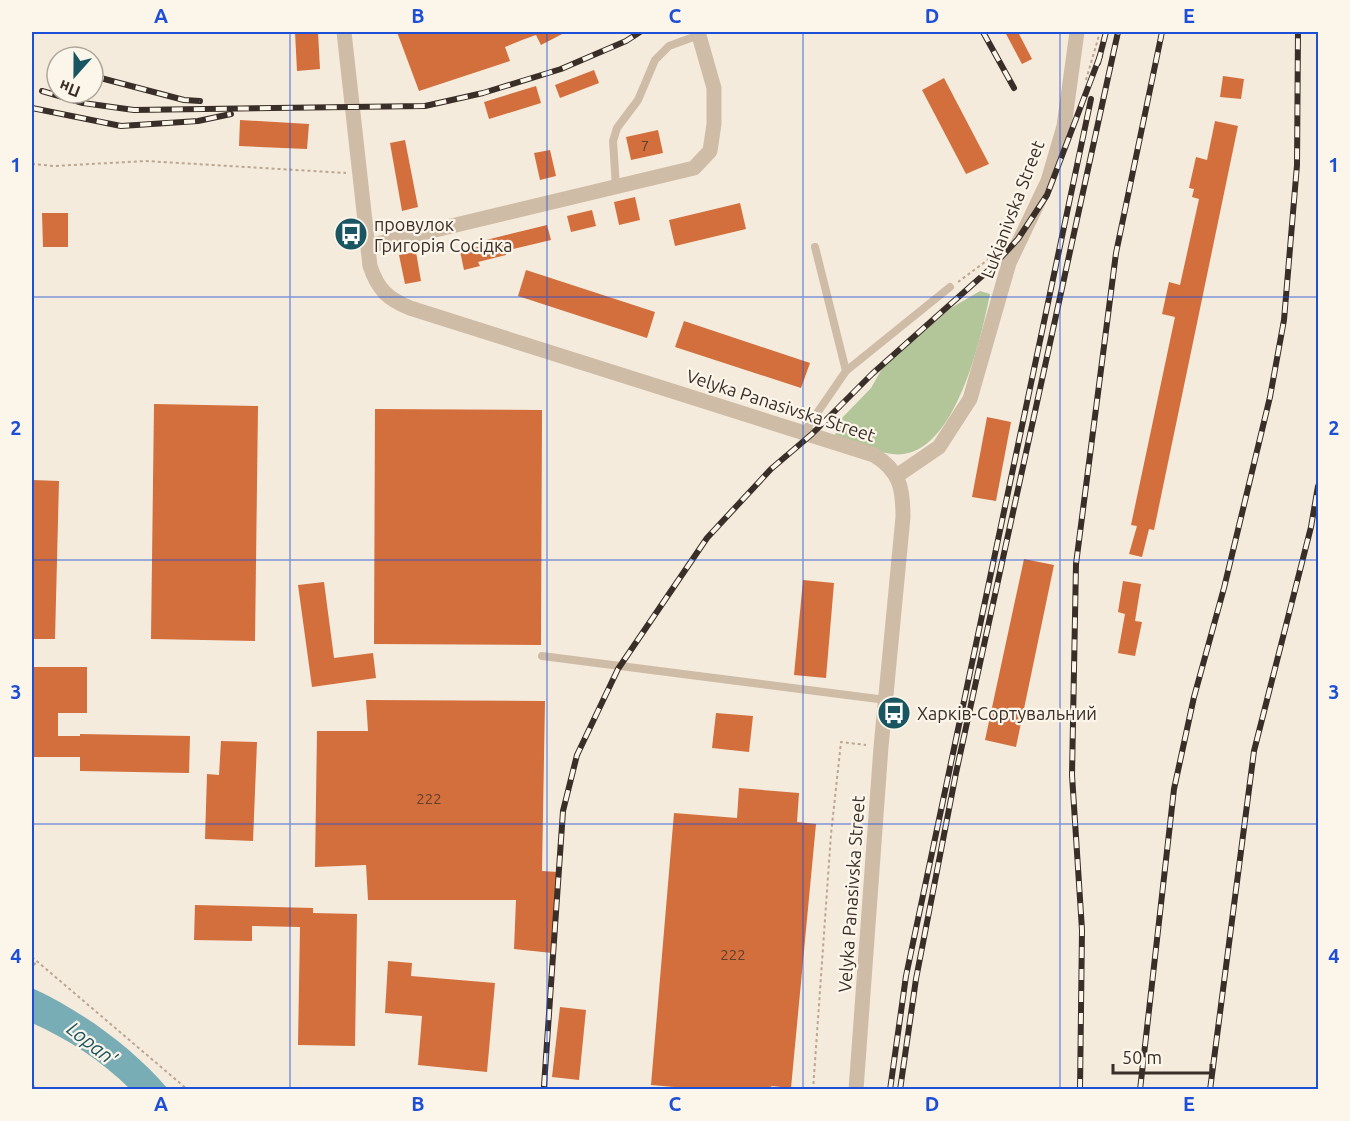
<svg xmlns="http://www.w3.org/2000/svg" width="1350" height="1121" font-family="Ubuntu,sans-serif">
<style>
.green{fill:#b3c69a}
.water{fill:#78adb5}
.building{fill:#d36e3d}
.lines{fill:none;stroke-linecap:round;stroke-linejoin:round}
.path{stroke:#bba691;stroke-width:2;stroke-dasharray:3 3;stroke-linecap:butt}
.service{stroke:#cfbca7;stroke-width:8}
.minor{stroke:#cfbca7;stroke-width:15}
.tertiary{stroke:#cfbca7;stroke-width:15}
.rail-casing{stroke:#3a2f28;stroke-width:6}
.rail{stroke:#fcf5ea;stroke-width:4;stroke-dasharray:11;stroke-linecap:butt}
.grid{fill:none;stroke:#1d4ed8;stroke-width:1.5;stroke-opacity:0.55}
.labels{text-anchor:middle;dominant-baseline:central;stroke-width:4.5;stroke-linejoin:round;paint-order:stroke}
.number-label{font-size:15px;fill:#603f2d}
.street-label{font-size:18px;fill:#3a2f28;stroke:#fcf5ea}
.poi-label{font-size:18px;fill:#3a2f28;stroke:#fcf5ea;text-anchor:start}
.water-label{font-size:20px;font-style:italic;fill:#195661;stroke:#fcf5ea}
.neatline{fill:none;stroke:#1d4ed8;stroke-width:2}
.grid-label{font-size:20px;text-anchor:middle;font-weight:bold;fill:#1d4ed8}
</style>
<rect width="100%" height="100%" fill="#f5ebdc"/>
<path class="green" d="M980 291 990 294C981 338 954 463 892 454 873 452 853 441 835 435L841 419 871 388 883 367 951 308Z"/>
<path class="water" d="M32 988C82 1011 132 1047 168 1089H130C102 1061 68 1039 32 1023Z"/>
<g class="building">
<path d="M295 32H318L320 69 297 71Z"/>
<path d="M397 32H566L541 45 536 35 522 40 505 47 510 61 419 91Z"/>
<path d="M1005 32H1018L1032 59 1022 64Z"/>
<path d="M594 70 599 83 560 98 555 85Z"/>
<path d="M1223 76 1244 79 1241 99 1220 97Z"/>
<path d="M944 78 989 164 966 174 922 90Z"/>
<path d="M536 86 541 103 489 119 484 102Z"/>
<path d="M240 120 309 124 307 149 239 146Z"/>
<path d="M1215 121 1238 126 1154 530 1149 529 1142 557 1129 554 1137 526 1131 525 1175 317 1162 314 1169 282 1180 285 1199 199 1192 197 1194 189 1189 188 1196 157 1207 160Z"/>
<path d="M658 130 663 153 631 160 626 137Z"/>
<path d="M405 140 418 207 402 211 390 143Z"/>
<path d="M550 150 556 176 540 180 534 153Z"/>
<path d="M635 197 640 220 619 225 614 202Z"/>
<path d="M740 203 746 229 675 246 669 220Z"/>
<path d="M592 210 596 226 571 232 567 216Z"/>
<path d="M42 213H68V247H43Z"/>
<path d="M547 225 551 240 505 251 506 255 478 262 480 266 464 270 460 251 487 245 486 240Z"/>
<path d="M416 252 421 281 405 284 399 255Z"/>
<path d="M526 270 655 312 647 338 518 296Z"/>
<path d="M684 321 810 363 801 388 675 347Z"/>
<path d="M154 404 258 406 255 641 151 639Z"/>
<path d="M375 409 542 410 541 645 374 644Z"/>
<path d="M987 417 1011 422 996 501 972 497Z"/>
<path d="M32 480 59 481 55 639H32Z"/>
<path d="M1024 559 1054 565 1016 747 985 740Z"/>
<path d="M803 580 834 583 826 678 794 675Z"/>
<path d="M1123 581 1141 584 1135 621 1142 622 1135 656 1118 653 1125 614 1118 612Z"/>
<path d="M324 582 334 658 373 653 376 678 312 687 298 585Z"/>
<path d="M32 667H87V713H58V736H80V734L190 736 189 773 80 771V757H32Z"/>
<path d="M366 700 545 701 542 871 558 872 552 953 514 949 516 900H368L366 865 315 867 317 731H368Z"/>
<path d="M716 713 753 716 749 752 712 748Z"/>
<path d="M221 741 257 742 253 841 205 839 207 774 219 775Z"/>
<path d="M739 788 799 793 797 822 816 824 791 1088 771 1086V1089H697L651 1085 674 813 737 818Z"/>
<path d="M195 905 313 908V913L357 914 355 1046 298 1045 300 927 252 926V941L194 940Z"/>
<path d="M388 961 412 963 411 976 495 983 487 1072 418 1065 422 1016 385 1013Z"/>
<path d="M560 1007 586 1010 579 1080 552 1077Z"/>
</g>
<g class="lines">
<g class="path">
<path d="M1086 80 1100 32"/>
<path d="M32 164 54 166 146 161 346 173"/>
<path d="M958 282 997 253"/>
<path d="M32 957 188 1090"/>
<path d="M32 971 36 961"/>
<path d="M32 1085 40 1090"/>
<path d="M813 1090 831 834 841 742 866 745"/>
</g>
<g class="service">
<path d="M616 187 613 141 617 128 638 100 655 60 669 46 699 35"/>
<path d="M846 371 950 287"/>
<path d="M804 432 846 371 815 247"/>
<path d="M542 656 886 700"/>
</g>
<g class="minor">
<path d="M368 246 694 168 710 151 714 124V88L698 32"/>
<path d="M898 475 939 447 970 399 1009 263 1048 181 1064 126 1077 32"/>
</g>
<path class="tertiary" d="M344 32 370 266C378 290 388 299 410 308L874 455C900 471 903 488 903 517L881 747 856 1090"/>
<g class="rail-casing">
<g id="rail">
<path d="M983 32 1014 88"/>
<path d="M56 63H57"/>
<path d="M1098 63 1106 32"/>
<path d="M93 76 184 100 200 101"/>
<path d="M42 91 83 103 134 110 425 106 483 93 561 69 626 41 640 32"/>
<path d="M32 108 121 126 198 121 231 114"/>
<path d="M544 1086 563 811 577 755 618 669 707 538 771 469 812 434 872 374 990 269 1018 239 1047 195 1100 56"/>
<path d="M890 1090 906 976 1091 99"/>
<path d="M900 1090 916 979 956 773 1118 32"/>
<path d="M1080 1090 1082 930 1072 775 1076 564 1116 253 1162 32"/>
<path d="M1140 1090 1174 789 1194 697 1224 588 1270 397 1284 320 1297 165 1298 32"/>
<path d="M1210 1090 1254 751 1311 527 1318 486"/>
</g>
</g>
<use href="#rail" class="rail"/>
</g>
<path class="grid" d="M290 32V1090M547 32V1090M803 32V1090M1060 32V1090M32 297H1318M32 560H1318M32 824H1318"/>
<defs>
<g id="bus-disc" transform="scale(1.725)"><circle r="9.5" fill="#195661" stroke="#fcf5ea"/><path d="M-5-6H5V4H4V6H2V4H-2V6H-4V4H-5ZM-3.5-4V0h7V-4ZM-3.5 1.2v1.5H-2V1.2ZM2 1.2v1.5H3.5V1.2Z" fill="#fff"/></g>
</defs>
<g fill-rule="evenodd">
<use href="#bus-disc" x="351" y="234"/>
<use href="#bus-disc" x="894" y="713"/>
</g>
<g class="labels">
<g class="number-label">
<text x="645" y="145">7</text>
<text x="429" y="798">222</text>
<text x="733" y="954">222</text>
</g>
<g class="street-label">
<text transform="translate(1012 209) rotate(-69)">Lukianivska Street</text>
<text transform="translate(781 405) rotate(18)">Velyka Panasivska Street</text>
<text transform="translate(851 894) rotate(-86)">Velyka Panasivska Street</text>
</g>
<g class="poi-label">
<text x="374" y="224">провулок<tspan x="374" dy="21">Григорія Сосідка</tspan></text>
<text x="917" y="713">Харків-Сортувальний</text>
</g>
<g class="water-label">
<text transform="translate(92 1043) rotate(38)">Lopan'</text>
</g>
</g>
<rect width="1350" height="1121" fill="none" stroke="#fcf5ea" stroke-width="66"/>
<g transform="translate(75 75) rotate(201)"><circle r="28" fill="#fcf5ea" stroke="#aea69c" stroke-width="1.5"/>
<path d="M0-4.5L10 22L0 15L-10 22Z" fill="#195661"/>
<text y="-9" font-size="16" font-weight="bold" text-anchor="middle" fill="#3a2f28">Пн</text>
</g>
<path d="M1113 1064v9h98v-9" fill="none" stroke="#3a2f28" stroke-width="3"/>
<text x="1122" y="1064" font-size="18" fill="#3a2f28" stroke="#fcf5ea" stroke-width="4.5" paint-order="stroke">50 m</text>
<rect x="33" y="33" width="1284" height="1055" class="neatline"/>
<g class="grid-label">
<text x="161" y="23">A</text>
<text x="418" y="23">B</text>
<text x="675" y="23">C</text>
<text x="932" y="23">D</text>
<text x="1189" y="23">E</text>
<text x="16" y="172">1</text>
<text x="1334" y="172">1</text>
<text x="16" y="435">2</text>
<text x="1334" y="435">2</text>
<text x="16" y="699">3</text>
<text x="1334" y="699">3</text>
<text x="16" y="963">4</text>
<text x="1334" y="963">4</text>
<text x="161" y="1111">A</text>
<text x="418" y="1111">B</text>
<text x="675" y="1111">C</text>
<text x="932" y="1111">D</text>
<text x="1189" y="1111">E</text>
</g>
</svg>
